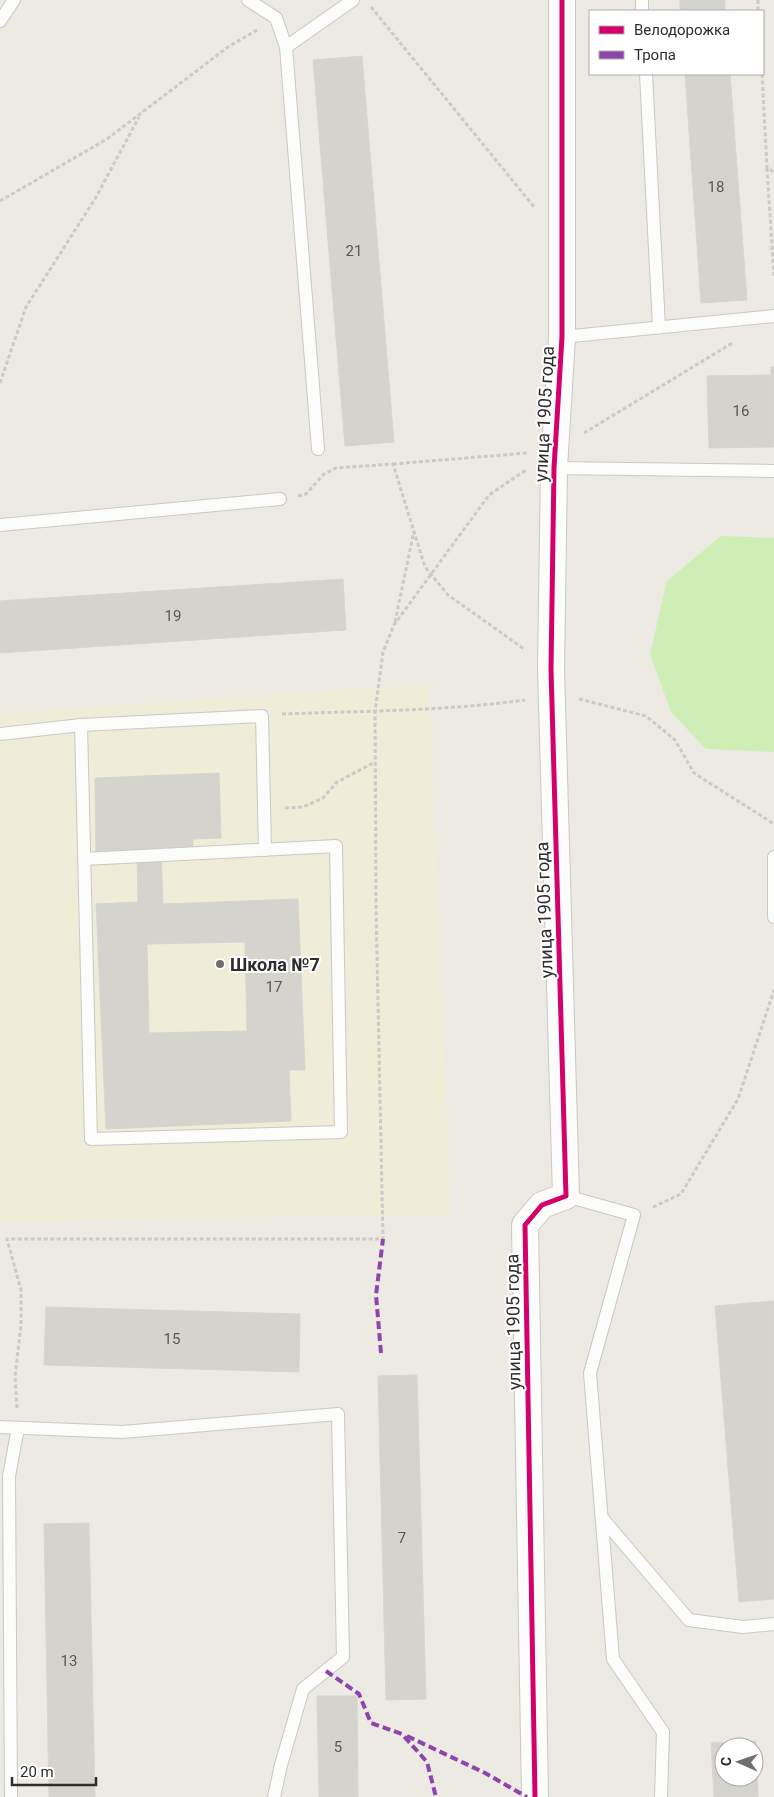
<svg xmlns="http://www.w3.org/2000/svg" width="774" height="1797" font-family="Roboto,sans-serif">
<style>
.education{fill:#efecd7}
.pitch{fill:#cfeeb6}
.building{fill:#d5d3ce;stroke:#d7d5cf;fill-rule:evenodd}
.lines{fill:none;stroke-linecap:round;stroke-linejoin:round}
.service-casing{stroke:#c9c8c8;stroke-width:14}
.minor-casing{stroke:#c9c8c8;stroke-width:28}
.path{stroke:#cacac9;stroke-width:3;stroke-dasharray:4 2.5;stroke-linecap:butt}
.service{stroke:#fcfcfb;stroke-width:12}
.minor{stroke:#fcfcfb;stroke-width:26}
.quiet{stroke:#8e44ad;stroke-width:4;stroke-dasharray:8 4;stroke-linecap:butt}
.cycleway-casing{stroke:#fff;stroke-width:8}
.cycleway{stroke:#d6006c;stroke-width:5}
.poi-dot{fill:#706f6d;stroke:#fff;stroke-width:2}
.labels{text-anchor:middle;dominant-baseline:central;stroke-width:4;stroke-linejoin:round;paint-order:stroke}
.number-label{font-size:15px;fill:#585756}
.street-label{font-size:18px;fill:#2d2d2d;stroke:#fff}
.poi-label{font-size:18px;font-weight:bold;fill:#2d2d2d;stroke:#fff;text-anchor:start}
</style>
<rect width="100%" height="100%" fill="#eceae3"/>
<path class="education" d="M429 684 451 1215 0 1221V713Z"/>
<path class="pitch" d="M721 536 774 538V752L706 749 671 712 650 654 667 581Z"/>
<g class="building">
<rect x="680" y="0" width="45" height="11"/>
<path d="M362 56 394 442 345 446 313 60Z"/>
<path d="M685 74H730L747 300 701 303Z"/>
<path d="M771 367H774V447L709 448 707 376 771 375Z"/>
<path d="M343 579 346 630 0 653V601Z"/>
<path d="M219 773 221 838 193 839V852L161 853 163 904 298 899 305 1070H289L291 1121 106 1129 96 904 138 902 137 854 96 856 95 778ZM245 942 247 1031 149 1033 147 944Z"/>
<path d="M774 1301V1599L739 1602 715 1306Z"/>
<path d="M46 1307 300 1314 299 1372 44 1365Z"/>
<path d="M417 1375 426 1699 386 1700 378 1376Z"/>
<path d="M89 1523 95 1797H49L44 1524Z"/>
<path d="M317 1696H357L358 1797H319Z"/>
<path d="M756 1741 758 1797H714L711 1743ZM724 1747H754V1777H724Z"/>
</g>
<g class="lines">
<g class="service-casing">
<g id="service">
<path d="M248 0 276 18 286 47 318 449"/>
<path d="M642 0V11"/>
<path d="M0 21 14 0"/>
<path d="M286 47 353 0"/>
<path d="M646 74 659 327"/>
<path d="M562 337 774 316"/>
<path d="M554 468 774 471"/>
<path d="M0 525 280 499"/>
<path d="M81 725 91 1139 341 1132 336 846 84 859"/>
<path d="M0 734 81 725 262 716 265 850"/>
<path d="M774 857V917"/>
<path d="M566 1196 634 1215 590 1373 613 1659 663 1732 661 1797"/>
<path d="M0 1427 122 1432 338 1414 343 1657 303 1689 281 1765 274 1797"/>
<path d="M602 1518 689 1620 743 1627 774 1624"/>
<path d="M11 1797 9 1476 18 1428"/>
</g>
</g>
<g class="minor-casing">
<path id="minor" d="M535 1797 525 1225 542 1205 566 1196 551 669 554 468 562 337V0"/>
</g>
<g class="path">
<path d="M758 0V11"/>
<path d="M371 7 535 208"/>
<path d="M762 74 767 168 774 172"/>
<path d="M767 168 774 277"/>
<path d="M0 201 107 139 228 47 257 30"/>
<path d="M0 383 26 307 95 199 139 117"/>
<path d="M584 433 734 342"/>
<path d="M393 464 527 453"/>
<path d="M298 496 306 494 324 474 336 468 393 464 425 567 448 595 524 649"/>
<path d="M395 622 414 531"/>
<path d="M579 699 646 716 675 740 694 773 774 824"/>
<path d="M282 714C363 711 445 711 525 700"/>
<path d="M285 808 303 807 323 798 337 782 375 762"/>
<path d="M653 1207 681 1194 738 1099 774 990"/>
<path d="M17 1408 15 1377 21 1325V1290L7 1239H383L376 907 375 712 383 652 394 625 489 495 526 470"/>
</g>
<use href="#service" class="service"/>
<use href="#minor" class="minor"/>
<g class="quiet">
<path d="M381 1353 376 1295 383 1239"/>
<path d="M326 1671 359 1694 371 1723 402 1734 427 1762 436 1797"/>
<path d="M407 1736 485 1773 527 1797"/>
</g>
<g class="cycleway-casing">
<path id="cycleway" d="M535 1797 525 1225 542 1205 566 1196 551 669 554 468 562 337V0"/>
</g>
<use href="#cycleway" class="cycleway"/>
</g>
<circle class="poi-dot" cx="220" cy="964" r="5"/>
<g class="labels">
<g class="number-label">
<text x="716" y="187">18</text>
<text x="354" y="251">21</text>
<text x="741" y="411">16</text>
<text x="173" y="616">19</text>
<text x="274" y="987">17</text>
<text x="172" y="1339">15</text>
<text x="402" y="1538">7</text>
<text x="69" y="1661">13</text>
<text x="338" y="1747">5</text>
</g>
<g class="street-label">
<text transform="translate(544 414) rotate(-87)">улица 1905 года</text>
<text transform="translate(544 910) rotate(-92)">улица 1905 года</text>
<text transform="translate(513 1322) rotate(-91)">улица 1905 года</text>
</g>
<g class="poi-label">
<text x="230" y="964">Школа №7</text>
</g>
</g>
<rect x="589" y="10" width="175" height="65" fill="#ffffff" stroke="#ababab"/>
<rect x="599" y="26" width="25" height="8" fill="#d6006c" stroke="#ababab"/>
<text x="634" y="35" font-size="15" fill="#2d2d2d">Велодорожка</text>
<rect x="599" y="51" width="25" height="8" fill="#8e44ad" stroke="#ababab"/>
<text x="634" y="60" font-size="15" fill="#2d2d2d">Тропа</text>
<g transform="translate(739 1762) rotate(272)"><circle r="24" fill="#ffffff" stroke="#ababab"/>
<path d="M0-4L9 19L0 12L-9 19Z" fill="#706f6d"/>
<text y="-8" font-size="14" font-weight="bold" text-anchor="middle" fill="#2d2d2d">С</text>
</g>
<path d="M12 1777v8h84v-8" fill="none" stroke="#2d2d2d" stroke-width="2.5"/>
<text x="20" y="1777" font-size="15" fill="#2d2d2d" stroke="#ffffff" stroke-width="4" paint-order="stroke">20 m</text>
</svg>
